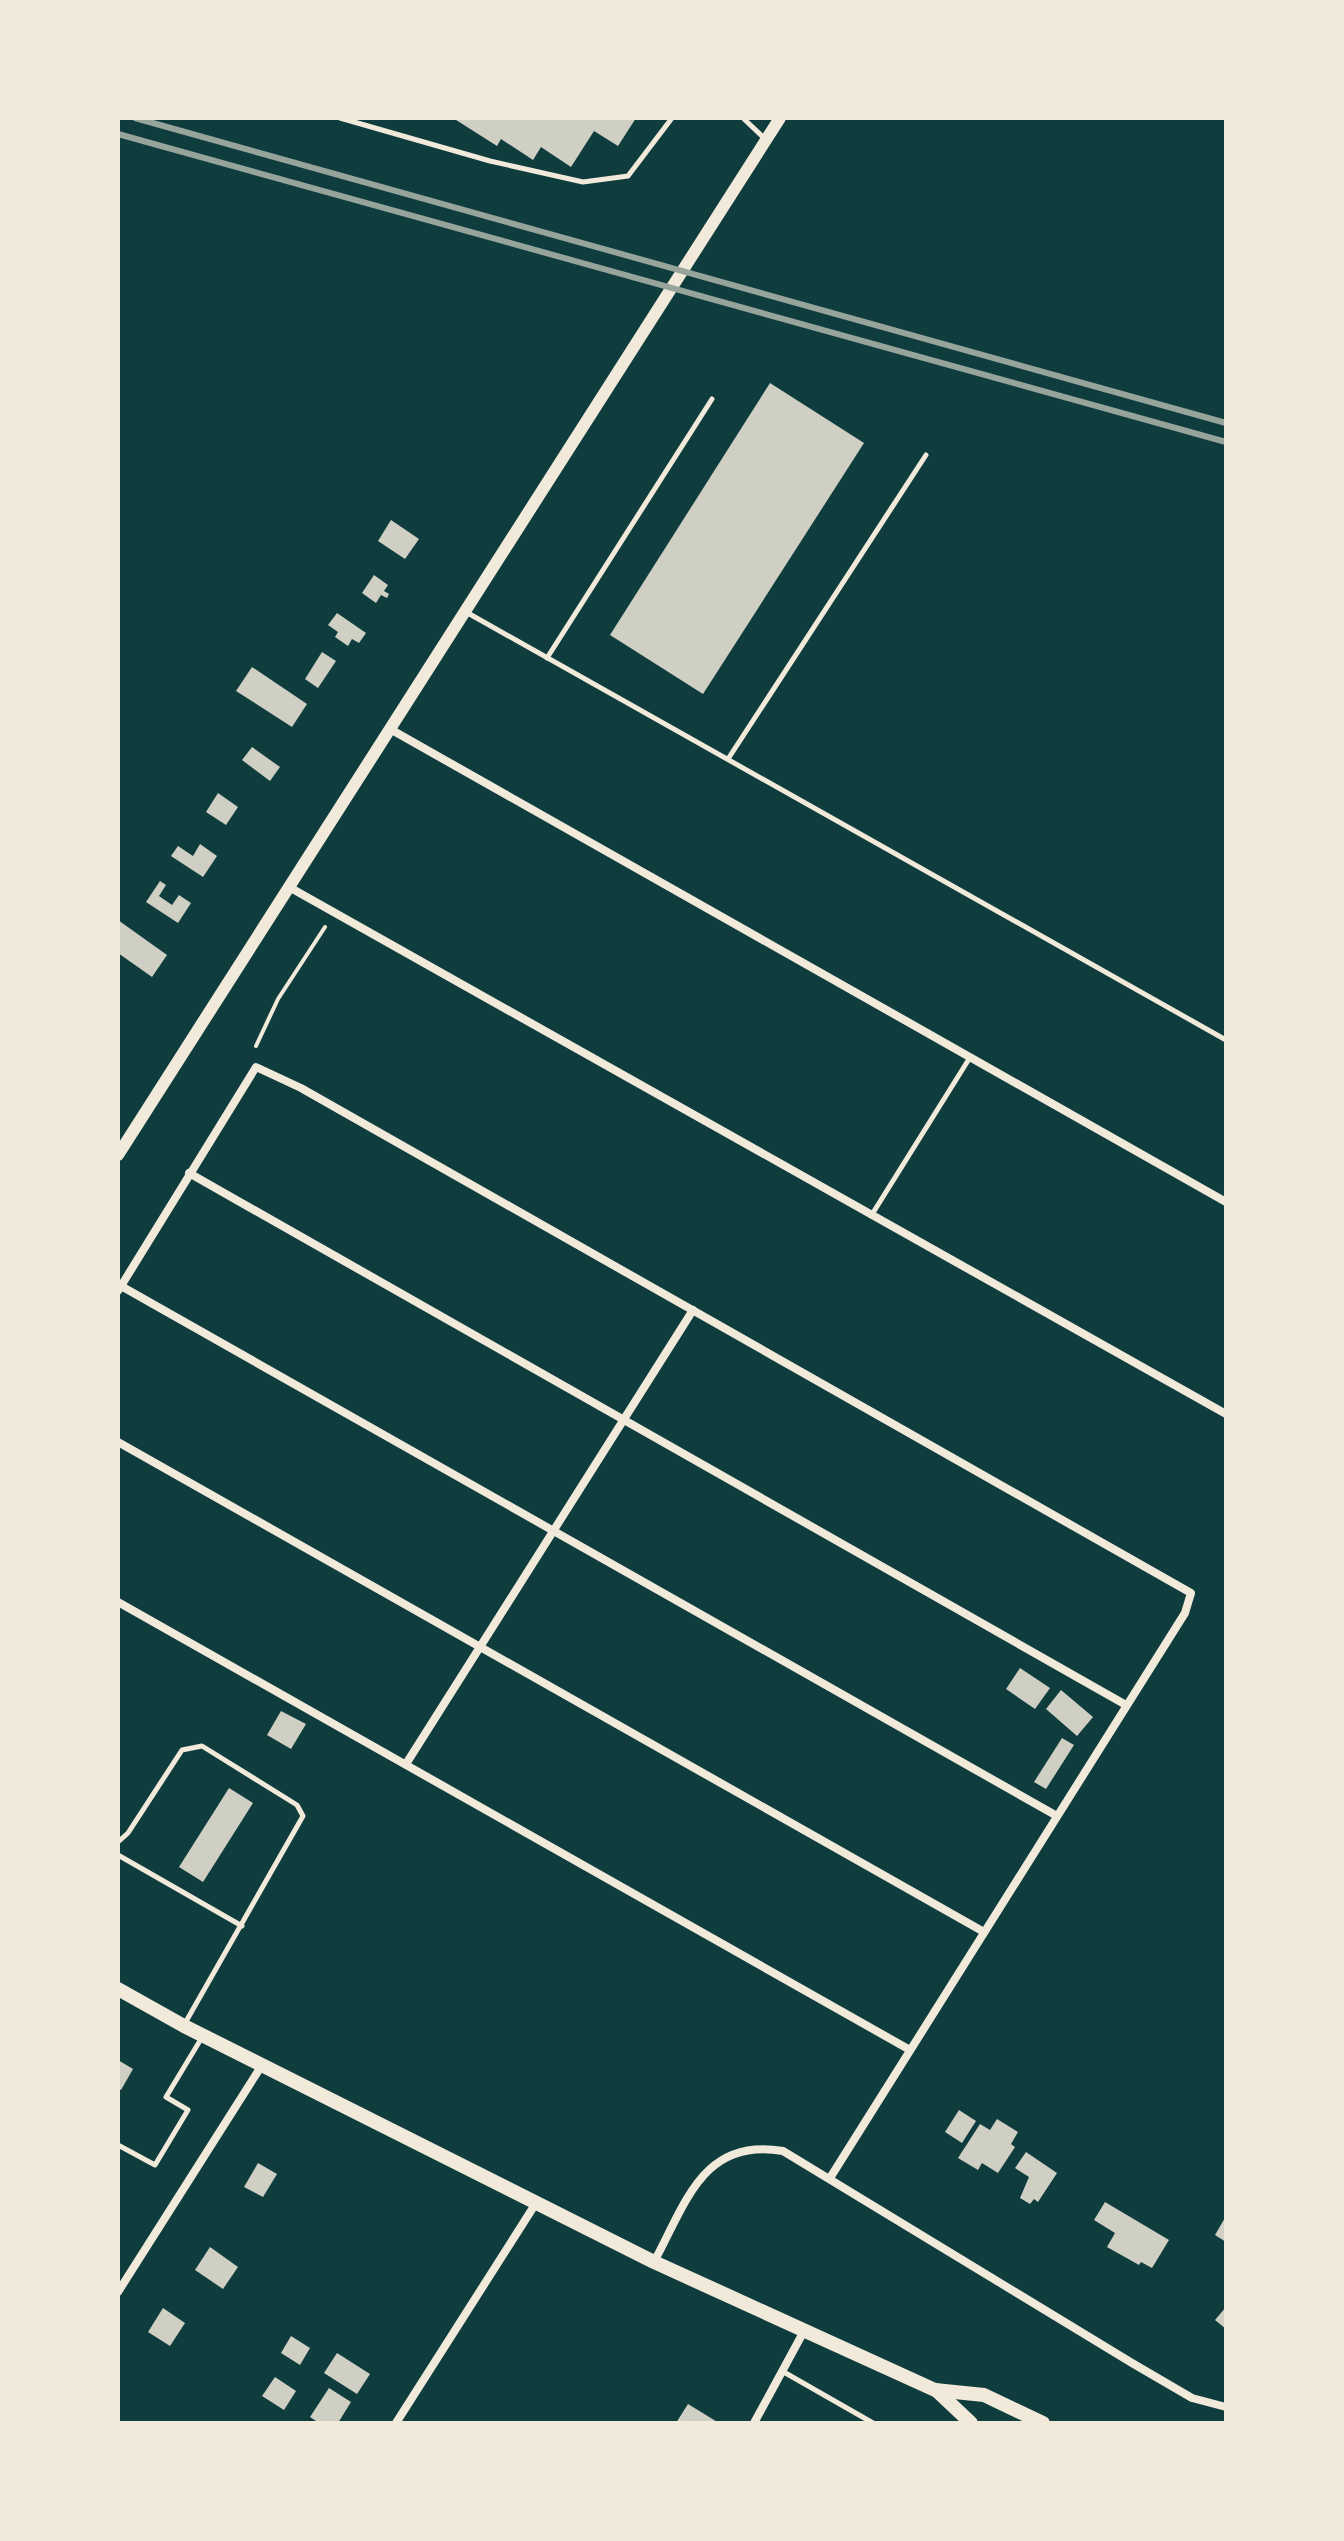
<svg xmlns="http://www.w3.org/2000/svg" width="1344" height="2541" font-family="Signika,sans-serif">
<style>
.building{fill:#cfcfc3}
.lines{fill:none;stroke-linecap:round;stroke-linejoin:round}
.path{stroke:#f1e9da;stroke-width:4}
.service{stroke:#f1e9da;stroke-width:5}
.minor{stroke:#f1e9da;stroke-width:8}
.tertiary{stroke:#f1e9da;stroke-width:12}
.secondary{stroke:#f1e9da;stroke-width:14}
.rail{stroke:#97a49c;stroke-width:6}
</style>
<rect width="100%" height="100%" fill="#0f3d3e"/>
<g class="building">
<path d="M453 118H636L618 146 594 131 571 167 541 147 533 160 501 139 497 146Z"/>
<path d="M770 383 864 443 703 694 610 635Z"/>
<path d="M391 520 419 539 405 559 378 541Z"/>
<path d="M374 575 388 585 384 591 389 594 387 598 381 595 376 603 362 593Z"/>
<path d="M337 613 366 633 359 643 352 639 348 646 335 637 338 632 328 625Z"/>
<path d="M322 652 336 661 318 688 305 679Z"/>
<path d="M252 667 307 704 292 727 236 691Z"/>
<path d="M252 747 280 767 270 781 242 760Z"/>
<path d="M218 793 238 807 226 825 206 812Z"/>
<path d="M200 844 217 856 203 877 171 856 178 846 193 856Z"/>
<path d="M160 881 166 885 159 896 172 905 179 895 191 903 178 923 146 902Z"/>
<path d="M118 920 167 955 152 977 118 953Z"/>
<path d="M1020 1668 1050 1688 1035 1709 1006 1689Z"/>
<path d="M1061 1690 1093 1717 1077 1736 1046 1709Z"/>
<path d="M281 1711 306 1724 291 1749 267 1735Z"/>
<path d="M1062 1738 1074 1745 1046 1789 1034 1782Z"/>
<path d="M229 1788 253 1803 203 1882 179 1867Z"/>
<path d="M118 2060 133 2069 121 2090 118 2088Z"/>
<path d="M959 2110 976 2121 962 2143 945 2132Z"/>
<path d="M997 2119 1018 2132 1011 2144 1015 2147 998 2173 982 2163 978 2170 958 2158 980 2124 990 2130Z"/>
<path d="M1026 2152 1057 2173 1038 2202 1034 2199 1030 2204 1020 2198 1029 2177 1015 2168Z"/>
<path d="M258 2163 277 2174 263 2197 244 2187Z"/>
<path d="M1105 2202 1169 2240 1152 2268 1141 2262 1139 2265 1107 2247 1115 2233 1094 2220Z"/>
<path d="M1226 2216V2242L1215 2235Z"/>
<path d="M210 2247 238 2267 223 2289 195 2270Z"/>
<path d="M1226 2307V2329L1215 2320Z"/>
<path d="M163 2308 185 2323 170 2346 148 2332Z"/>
<path d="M291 2336 310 2348 300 2365 281 2353Z"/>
<path d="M337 2353 370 2374 357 2394 324 2373Z"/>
<path d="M275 2377 296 2391 284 2410 262 2396Z"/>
<path d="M329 2388 351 2402 338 2423H319L310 2417Z"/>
<path d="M688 2404 719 2423H676Z"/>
</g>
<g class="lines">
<path class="path" d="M256 1046 278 999 325 927"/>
<g class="service">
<path d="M340 118 490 161 583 182 628 176 672 118"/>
<path d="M743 118 765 139"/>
<path d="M466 612 1226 1040"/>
<path d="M547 658 712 399"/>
<path d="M728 759 926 455"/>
<path d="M871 1216 969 1059"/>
<path d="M118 1842 128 1833 182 1750 202 1746 297 1805 303 1816 184 2025"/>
<path d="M118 1855 242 1926"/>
<path d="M118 2145 155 2165 188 2110 166 2097 201 2039"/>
<path d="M782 2371 873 2423"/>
</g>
<g class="minor">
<path d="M390 729 1226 1202"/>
<path d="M289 887 1226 1414"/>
<path d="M189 1173 1126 1705"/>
<path d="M121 1286 1057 1816"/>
<path d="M118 1291 256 1067 301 1088 1191 1593 1185 1613 830 2178"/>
<path d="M118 1442 984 1932"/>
<path d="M118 1602 910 2050"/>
<path d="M406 1764 693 1310"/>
<path d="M654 2262C686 2203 703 2137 783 2151L1132 2363 1192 2398 1226 2407"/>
<path d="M118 2292 262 2065"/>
<path d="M396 2423 536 2203"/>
<path d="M754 2423 804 2331"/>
</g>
<path class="tertiary" d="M118 1155 780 118"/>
<g class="secondary">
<path d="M118 1989 184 2026 654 2262 935 2390 984 2395 1043 2423"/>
<path d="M936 2390 971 2423"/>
</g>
<g class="rail">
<path d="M135 118 1226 423"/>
<path d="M118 134 1226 442"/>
</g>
</g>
<rect width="1344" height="2541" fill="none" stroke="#f1e9da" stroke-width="240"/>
</svg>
